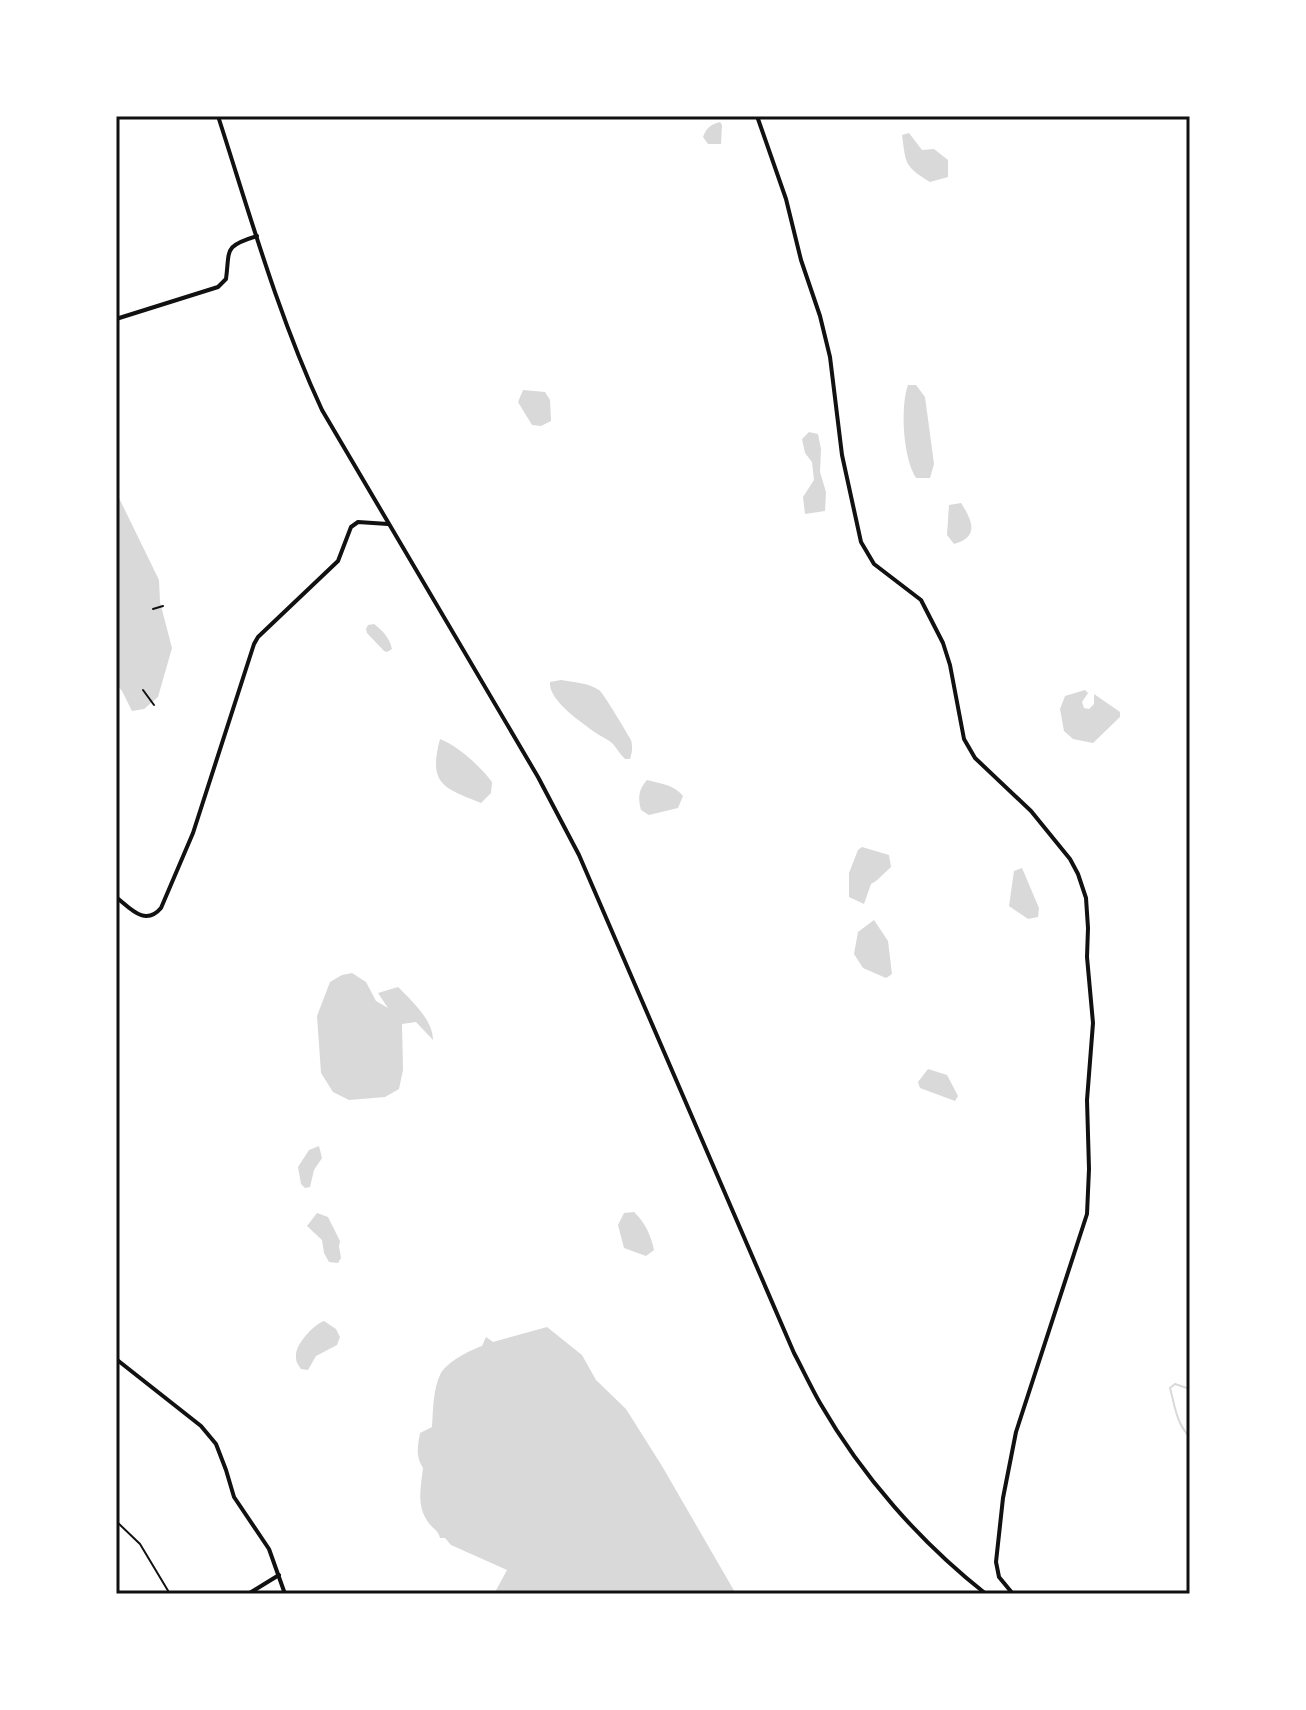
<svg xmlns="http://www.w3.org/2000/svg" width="1306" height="1710" font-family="Lato,sans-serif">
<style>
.water{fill:#d9d9d9}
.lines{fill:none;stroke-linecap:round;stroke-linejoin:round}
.stream{stroke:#d9d9d9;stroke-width:2}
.path{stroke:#111;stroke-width:2}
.service{stroke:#111;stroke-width:2}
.minor{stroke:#111;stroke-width:4}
.neatline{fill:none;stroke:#111;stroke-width:3}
</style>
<rect width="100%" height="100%" fill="#fff"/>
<g class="water">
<path d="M720 122 722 125 721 144H708L703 137C707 127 710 125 720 122Z"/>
<path d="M909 133 922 150 934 149 948 160V177L930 182C904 166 906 164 902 135Z"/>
<path d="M908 385H916L925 397 934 464 930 478H916C903 458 900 407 908 385Z"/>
<path d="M523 390 545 392 550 400 551 421 541 426 532 425 518 402Z"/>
<path d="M809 432 818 434 821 449 820 472 826 492 825 511 805 514 803 497 814 480 812 462 805 453 802 439Z"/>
<path d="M116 496 119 498 159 580 160 602 172 648 158 697 144 709 132 711 122 691 116 684Z"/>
<path d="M961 503C972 520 980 537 954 544L947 535 949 505Z"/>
<path d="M374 624C383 631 389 637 392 649L387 652 384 651 367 633 366 629 368 625Z"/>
<path d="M561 680C573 682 589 683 599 690 603 692 628 735 631 740 633 747 632 753 630 759H625C620 754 617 749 613 744 608 739 602 737 596 733 582 723 548 700 550 682Z"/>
<path d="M1085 690 1088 693 1082 702 1084 708 1089 709 1094 704V694L1120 712V717L1093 743 1073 739 1064 731 1060 709 1065 696Z"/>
<path d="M440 739C458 746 480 766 492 782L491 793 481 803C443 788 428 784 440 739Z"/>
<path d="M647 780C661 784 673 784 683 796L678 808 649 815 641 810C638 798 638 790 647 780Z"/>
<path d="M862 847 889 855 891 867 876 881 871 884 864 904 849 897V873L858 850Z"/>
<path d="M1022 868 1039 908 1038 917 1028 919 1009 906 1014 871Z"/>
<path d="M874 920 888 941 892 974 886 978 863 968 854 954 858 932Z"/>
<path d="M352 973 366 982 376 1001 388 1008 378 993 398 987C412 1001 433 1020 433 1040L416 1022 402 1024 403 1070 399 1089 385 1097 349 1100 333 1092 321 1073 317 1016 330 982 342 975Z"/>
<path d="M928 1069 947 1075 958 1096 955 1101 920 1088 918 1082Z"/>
<path d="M319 1146 322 1158 314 1170 310 1187 305 1188 301 1184 298 1167 309 1150Z"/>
<path d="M634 1212C645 1222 651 1236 654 1250L646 1256 624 1248 618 1225 624 1213Z"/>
<path d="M317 1213 328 1217 340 1241 339 1246 341 1258 338 1263 329 1262 324 1253 322 1240 307 1226Z"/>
<path d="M324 1321 336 1329 340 1337 337 1345 316 1356 308 1370 301 1369C297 1363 296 1362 296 1356 295 1345 314 1324 324 1321Z"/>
<path d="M547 1327 582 1355 596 1380 626 1409 662 1466 736 1594H494L507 1570 451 1545 445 1538H440C438 1530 433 1529 428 1522 416 1505 421 1487 423 1468 415 1456 418 1445 420 1433L432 1427C433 1410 433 1390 440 1375 445 1363 470 1350 482 1346L486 1337 493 1342Z"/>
</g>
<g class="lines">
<path class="stream" d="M1190 1389 1175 1384 1170 1388C1175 1406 1176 1423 1190 1437"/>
<g class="path">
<path d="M153 609 163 606"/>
<path d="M143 690 154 705"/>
</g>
<path class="service" d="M116 1521 140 1544 170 1594"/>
<g class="minor">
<path d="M218 116C250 215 278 315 322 410L538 777 579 855 794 1353C803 1370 811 1387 820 1403 862 1476 920 1542 986 1594"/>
<path d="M757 116 786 199 801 260 820 316 830 357 842 455 861 542 874 564 921 600 943 643 950 665 964 739 975 758 1031 811 1070 859 1078 874 1086 898 1088 928 1087 957 1093 1023 1087 1100 1089 1169 1087 1214 1016 1432 1003 1498 996 1562 999 1577 1013 1594"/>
<path d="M116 319 218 287 226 279C230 250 223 246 257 236"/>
<path d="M116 897C130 908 145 927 161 908L193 833 254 644 258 637 338 561 351 527 358 522 388 524"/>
<path d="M116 1359 201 1426 216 1444 226 1470 234 1497 269 1549 285 1594"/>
<path d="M248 1594 279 1575"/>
</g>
</g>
<rect width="1306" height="1710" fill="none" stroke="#ffffff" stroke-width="236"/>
<rect x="118" y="118" width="1070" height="1474" class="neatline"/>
</svg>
